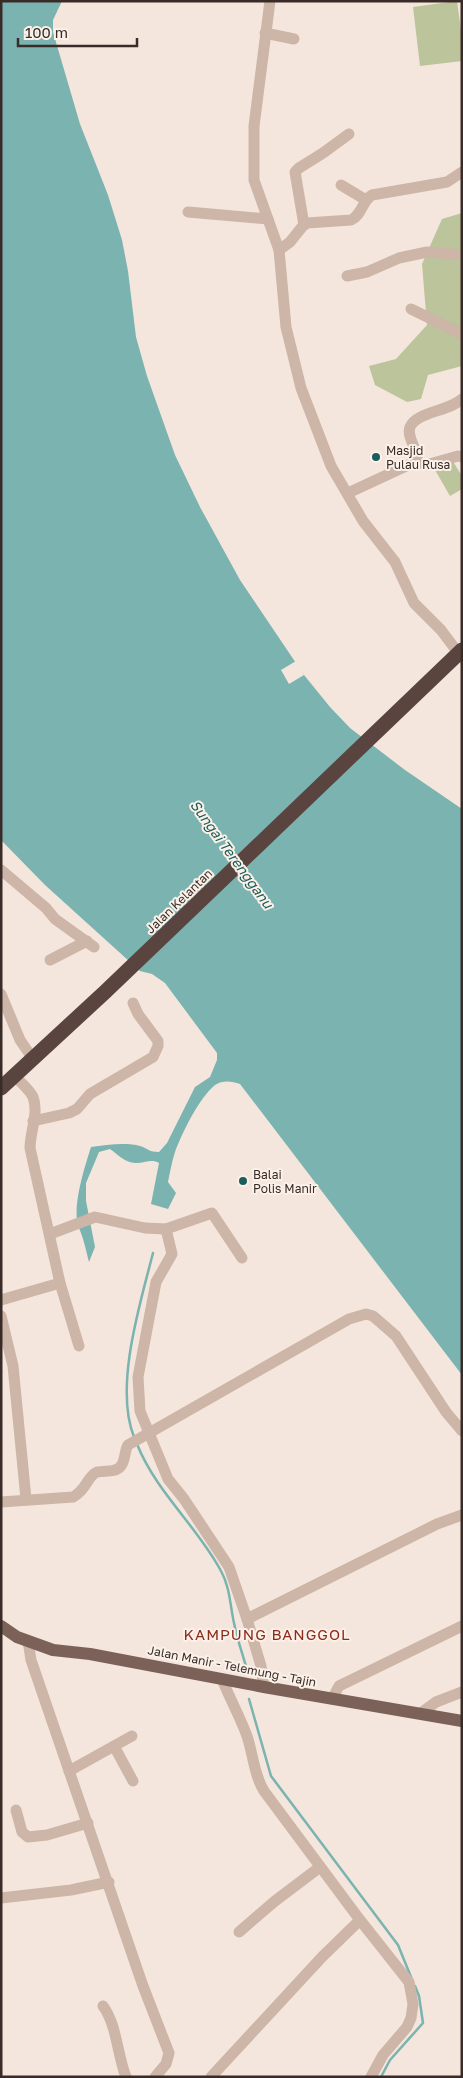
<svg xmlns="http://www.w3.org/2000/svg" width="463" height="2078" font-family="'Golos Text',sans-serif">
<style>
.green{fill:#bbc49b}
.water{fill:#7ab3af}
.pier{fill:#f4e6dc}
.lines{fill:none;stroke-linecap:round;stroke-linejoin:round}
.stream{stroke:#7ab3af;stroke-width:2.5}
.minor{stroke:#cdb5a7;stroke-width:11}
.major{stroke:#7c6158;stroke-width:12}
.highway{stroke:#5a443f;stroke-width:15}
.poi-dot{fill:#1b5d5b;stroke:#fbf1e9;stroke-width:2}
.labels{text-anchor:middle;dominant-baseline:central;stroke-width:4;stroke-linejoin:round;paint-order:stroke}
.poi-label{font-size:12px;fill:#392c28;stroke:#fbf1e9;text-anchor:start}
.street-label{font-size:12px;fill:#392c28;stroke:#fbf1e9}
.water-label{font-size:14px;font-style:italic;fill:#1b5d5b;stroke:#fbf1e9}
.quarter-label{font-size:15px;letter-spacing:1px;fill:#8d2b1c;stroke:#fbf1e9}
</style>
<rect width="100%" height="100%" fill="#f4e6dc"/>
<g class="green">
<path d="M457 1 462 38V61L420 66 413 7Z"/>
<path d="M462 213V366L428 375 421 399 407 402 375 385 369 366 396 359 427 325 422 264 442 219Z"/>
<path d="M452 460 462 476V489L450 496 435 470Z"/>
</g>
<path class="water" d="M1 1H62L53 20V32L80 124 108 195 122 240 128 271 136 337 147 376 175 455 200 507 240 580 304 675 330 707 350 728 405 770 462 809V1375L240 1084C232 1081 222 1080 215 1085 199 1098 182 1133 175 1152 172 1161 170 1172 168 1182L176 1193 168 1209 151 1204 159 1163C151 1158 143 1164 135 1163 126 1163 117 1154 110 1149L99 1152 86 1183V1201L95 1247 89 1262C86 1251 84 1239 79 1228 71 1209 85 1166 91 1147 106 1145 126 1142 140 1146 149 1149 149 1152 159 1152L167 1143 195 1087 210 1077 217 1060V1053L165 983 152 974 140 971 45 885 1 840Z"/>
<path class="pier" d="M296 661 304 675 289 684 281 670Z"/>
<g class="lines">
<g class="stream">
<path d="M134 1437C114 1387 140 1304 153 1253"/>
<path d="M137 1444C156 1492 197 1526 221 1571 230 1587 230 1605 234 1623 237 1639 243 1655 247 1670"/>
<path d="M249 1699 271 1776 398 1945 411 1977"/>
<path d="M381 2077 390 2060 423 2023 419 1996 415 1986"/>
</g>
<g class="minor">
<path d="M270 1 254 126V180L279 250 286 327 301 388 331 466 363 521 395 562 414 603 441 630 462 658"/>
<path d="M265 33 294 39"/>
<path d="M341 185 366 200"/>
<path d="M188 212 268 219"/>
<path d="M304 225 295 172 299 168 323 153 349 134"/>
<path d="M279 250 290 242 302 227 307 223 351 220C362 215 362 201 372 195L447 182 462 172"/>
<path d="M347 276 367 272 399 258 427 252 462 255"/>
<path d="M411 309 462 334"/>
<path d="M417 461 426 465 458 456 462 457"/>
<path d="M348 493 417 461C419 450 406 438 410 427 416 412 450 411 462 399"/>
<path d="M1 870 46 908 55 919 94 947"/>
<path d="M50 960 87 941"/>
<path d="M1 994 20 1040 33 1059"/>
<path d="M15 1076C20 1082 30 1090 33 1097 39 1113 30 1132 30 1148L60 1283 79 1346"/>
<path d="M33 1121 69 1113 77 1109 90 1094 153 1057 158 1046V1041L138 1014 133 1003"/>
<path d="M166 1229 172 1254 156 1282 138 1377 140 1411 168 1479 184 1499 229 1567 247 1619 261 1666 264 1687"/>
<path d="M50 1234 95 1217 145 1228 166 1229 212 1213 242 1258"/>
<path d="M1 1300 60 1283"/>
<path d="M1 1316 13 1366 26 1499"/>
<path d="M1 1502 73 1497C87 1490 87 1476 97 1472 104 1470 115 1473 120 1467 126 1461 124 1451 128 1445L349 1319 366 1314 373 1316 396 1336 446 1412 462 1431"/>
<path d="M247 1619 437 1524 462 1515"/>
<path d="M28 1641 31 1660 143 1986 169 2053 166 2064 155 2077"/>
<path d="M222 1679C230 1699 240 1717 247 1736 253 1754 254 1775 264 1791L360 1920 409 1982 413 2004 411 2018 407 2027 383 2055 371 2077"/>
<path d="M332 1699 339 1686 462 1626"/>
<path d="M421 1713 436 1702 462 1692"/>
<path d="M114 1746 133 1781"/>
<path d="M69 1771 132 1736"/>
<path d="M16 1810 22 1832 28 1837 47 1835 88 1823"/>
<path d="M1 1898 71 1890 109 1882"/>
<path d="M239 1932 275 1901 320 1867"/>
<path d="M103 2006C117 2025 117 2054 126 2077"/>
<path d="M211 2077 322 1957 360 1920"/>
</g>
<path class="major" d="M1 1626 17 1637 53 1650 90 1654 264 1687 462 1721"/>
<path class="highway" d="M1 1088 105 992 462 650"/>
</g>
<g class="poi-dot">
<circle cx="376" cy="457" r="5"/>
<circle cx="243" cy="1181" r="5"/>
</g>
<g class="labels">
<g class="poi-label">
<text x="386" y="450">Masjid<tspan x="386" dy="14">Pulau Rusa</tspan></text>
<text x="253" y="1174">Balai<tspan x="253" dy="14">Polis Manir</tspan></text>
</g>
<g class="street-label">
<text transform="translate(179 901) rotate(-44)">Jalan Kelantan</text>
<text transform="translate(232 1666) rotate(11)">Jalan Manir - Telemung - Tajin</text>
</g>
<g class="water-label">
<text transform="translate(232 854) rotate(54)">Sungai Terengganu</text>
</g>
<g class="quarter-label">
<text x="267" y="1634">KAMPUNG BANGGOL</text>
</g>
</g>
<rect width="463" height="2078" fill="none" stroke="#392c28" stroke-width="5"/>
<path d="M18 38v8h119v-8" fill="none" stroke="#392c28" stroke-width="2.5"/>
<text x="25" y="38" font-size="15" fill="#392c28" stroke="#fbf1e9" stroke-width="4" paint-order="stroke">100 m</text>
</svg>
